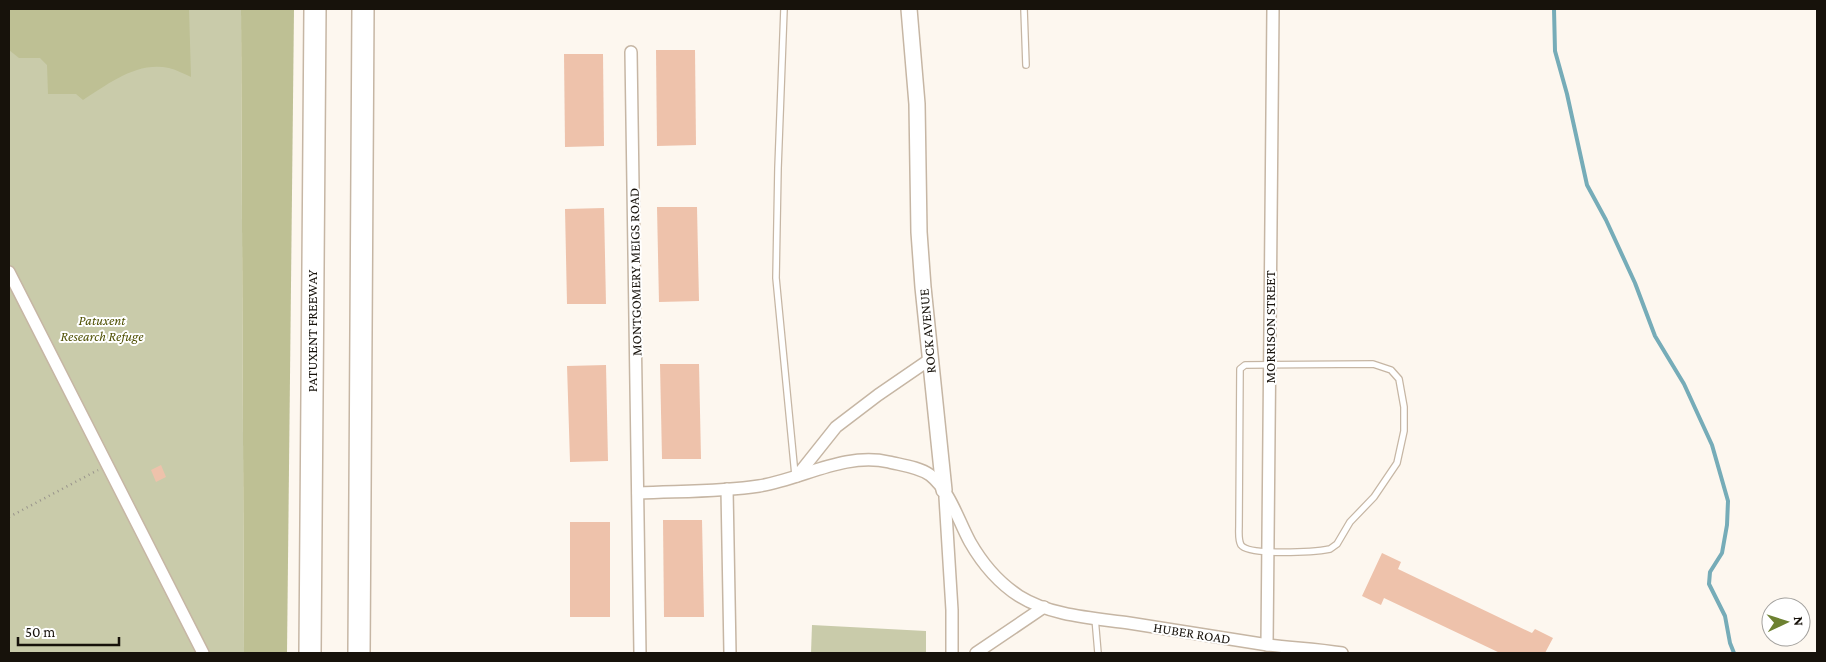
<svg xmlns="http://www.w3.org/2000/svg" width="1826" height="662" font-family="'Crimson Pro',serif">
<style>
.green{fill:#c9cbaa}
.forest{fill:#bec094}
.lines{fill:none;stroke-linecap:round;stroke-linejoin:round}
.stream{stroke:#76acb8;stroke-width:4}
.building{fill:#eec2ab}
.service-casing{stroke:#c6b6a4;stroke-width:8}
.minor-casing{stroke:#c6b6a4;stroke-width:14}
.tertiary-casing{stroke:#c6b6a4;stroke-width:18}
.motorway-casing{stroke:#c6b6a4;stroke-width:24}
.path{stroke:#99948c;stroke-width:2.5;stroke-dasharray:1 4;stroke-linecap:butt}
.service{stroke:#fff;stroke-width:5.5}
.minor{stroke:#fff;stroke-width:11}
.tertiary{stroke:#fff;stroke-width:15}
.motorway{stroke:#fff;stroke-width:21}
.labels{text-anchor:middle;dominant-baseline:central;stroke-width:4;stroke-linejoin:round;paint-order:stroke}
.street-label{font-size:14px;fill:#17120b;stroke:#fff}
.park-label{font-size:14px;font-style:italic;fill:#515206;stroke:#fff}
</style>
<rect width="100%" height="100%" fill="#fdf7ef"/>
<g class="green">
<path d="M9 9H241L244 653H9Z"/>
<path d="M812 625 926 631V653H811Z"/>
</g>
<g class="forest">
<path d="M9 9H189L191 77C184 74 177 70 169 68 137 61 108 84 83 100L76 94H48L47 65 40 58H19L9 50Z"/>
<path d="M241 9H294L287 653H244Z"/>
</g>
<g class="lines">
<path class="stream" d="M1554 9 1555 51 1567 94 1587 185 1606 220 1635 283 1655 336 1684 384 1712 445 1728 501 1727 525 1722 553 1710 572 1709 584 1725 616 1730 643 1734 653"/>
</g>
<g class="building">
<path d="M656 50H695L696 145 657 146Z"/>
<path d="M564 54H603L604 146 565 147Z"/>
<path d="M657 207H697L699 301 659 302Z"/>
<path d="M604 208 606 304H567L565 209Z"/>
<path d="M660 364H699L701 459H662Z"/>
<path d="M606 365 608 461 570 462 567 366Z"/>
<path d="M161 465 166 477 156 482 151 470Z"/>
<path d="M663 520H702L704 617H664Z"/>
<rect x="570" y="522" width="40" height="95"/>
<path d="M1382 553 1401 562 1398 569 1532 633 1535 629 1553 638 1545 653H1500L1384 598 1381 605 1362 596Z"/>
</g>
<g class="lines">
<g class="service-casing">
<g id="service">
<path d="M784 9 778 168 776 278 795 475"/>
<path d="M1024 9 1026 65"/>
<path d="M1373 364 1391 370 1399 379 1404 407V431L1397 463 1374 497 1350 522 1337 544 1330 549C1315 552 1249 556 1241 545 1238 540 1239 531 1239 526L1240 369 1245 365Z"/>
<path d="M1095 618 1098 653"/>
</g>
</g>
<g class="minor-casing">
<g id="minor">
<path d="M631 52 640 653"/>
<path d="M9 272 203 653"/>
<path d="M797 476 836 427 878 395 929 360"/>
<path d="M727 489 730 653"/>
<path d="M638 493C679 491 720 492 759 486 803 479 844 452 889 462 901 465 919 467 930 475 950 491 958 520 970 542 982 563 999 583 1019 596 1051 616 1093 618 1129 623 1175 630 1222 638 1268 645 1293 648 1318 649 1342 653"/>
<path d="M945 497 952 610V653"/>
<path d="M1267 645 1273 9"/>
<path d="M976 653 1044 607"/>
</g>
</g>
<g class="tertiary-casing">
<path id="tertiary" d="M909 9 917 104 919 232 923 287 944 490"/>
</g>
<g class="motorway-casing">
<g id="motorway">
<path d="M310 653 315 9"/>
<path d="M359 653 363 9"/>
</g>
</g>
<path class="path" d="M9 517 98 470"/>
<use href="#service" class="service"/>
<use href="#minor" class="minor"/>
<use href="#tertiary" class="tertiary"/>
<use href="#motorway" class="motorway"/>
</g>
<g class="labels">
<g class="street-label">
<text transform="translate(635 272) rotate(-91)">MONTGOMERY MEIGS ROAD</text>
<text transform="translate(1270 327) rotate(-90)">MORRISON STREET</text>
<text transform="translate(312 331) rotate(-90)">PATUXENT FREEWAY</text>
<text transform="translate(927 331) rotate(-95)">ROCK AVENUE</text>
<text transform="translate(1192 633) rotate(9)">HUBER ROAD</text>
</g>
<g class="park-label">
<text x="102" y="320">Patuxent<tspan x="102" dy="16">Research Refuge</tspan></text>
</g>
</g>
<rect width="1826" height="662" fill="none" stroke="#17120b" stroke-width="20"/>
<g transform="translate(1786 622) rotate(86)"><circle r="24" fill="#ffffff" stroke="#a2a09d"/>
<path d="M0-4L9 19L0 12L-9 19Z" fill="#6d8131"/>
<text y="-8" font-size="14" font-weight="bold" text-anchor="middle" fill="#17120b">N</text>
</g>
<path d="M18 637v8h101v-8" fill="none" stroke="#17120b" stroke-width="2.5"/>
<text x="25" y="637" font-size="15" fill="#17120b" stroke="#ffffff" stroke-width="4" paint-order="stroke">50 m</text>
</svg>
